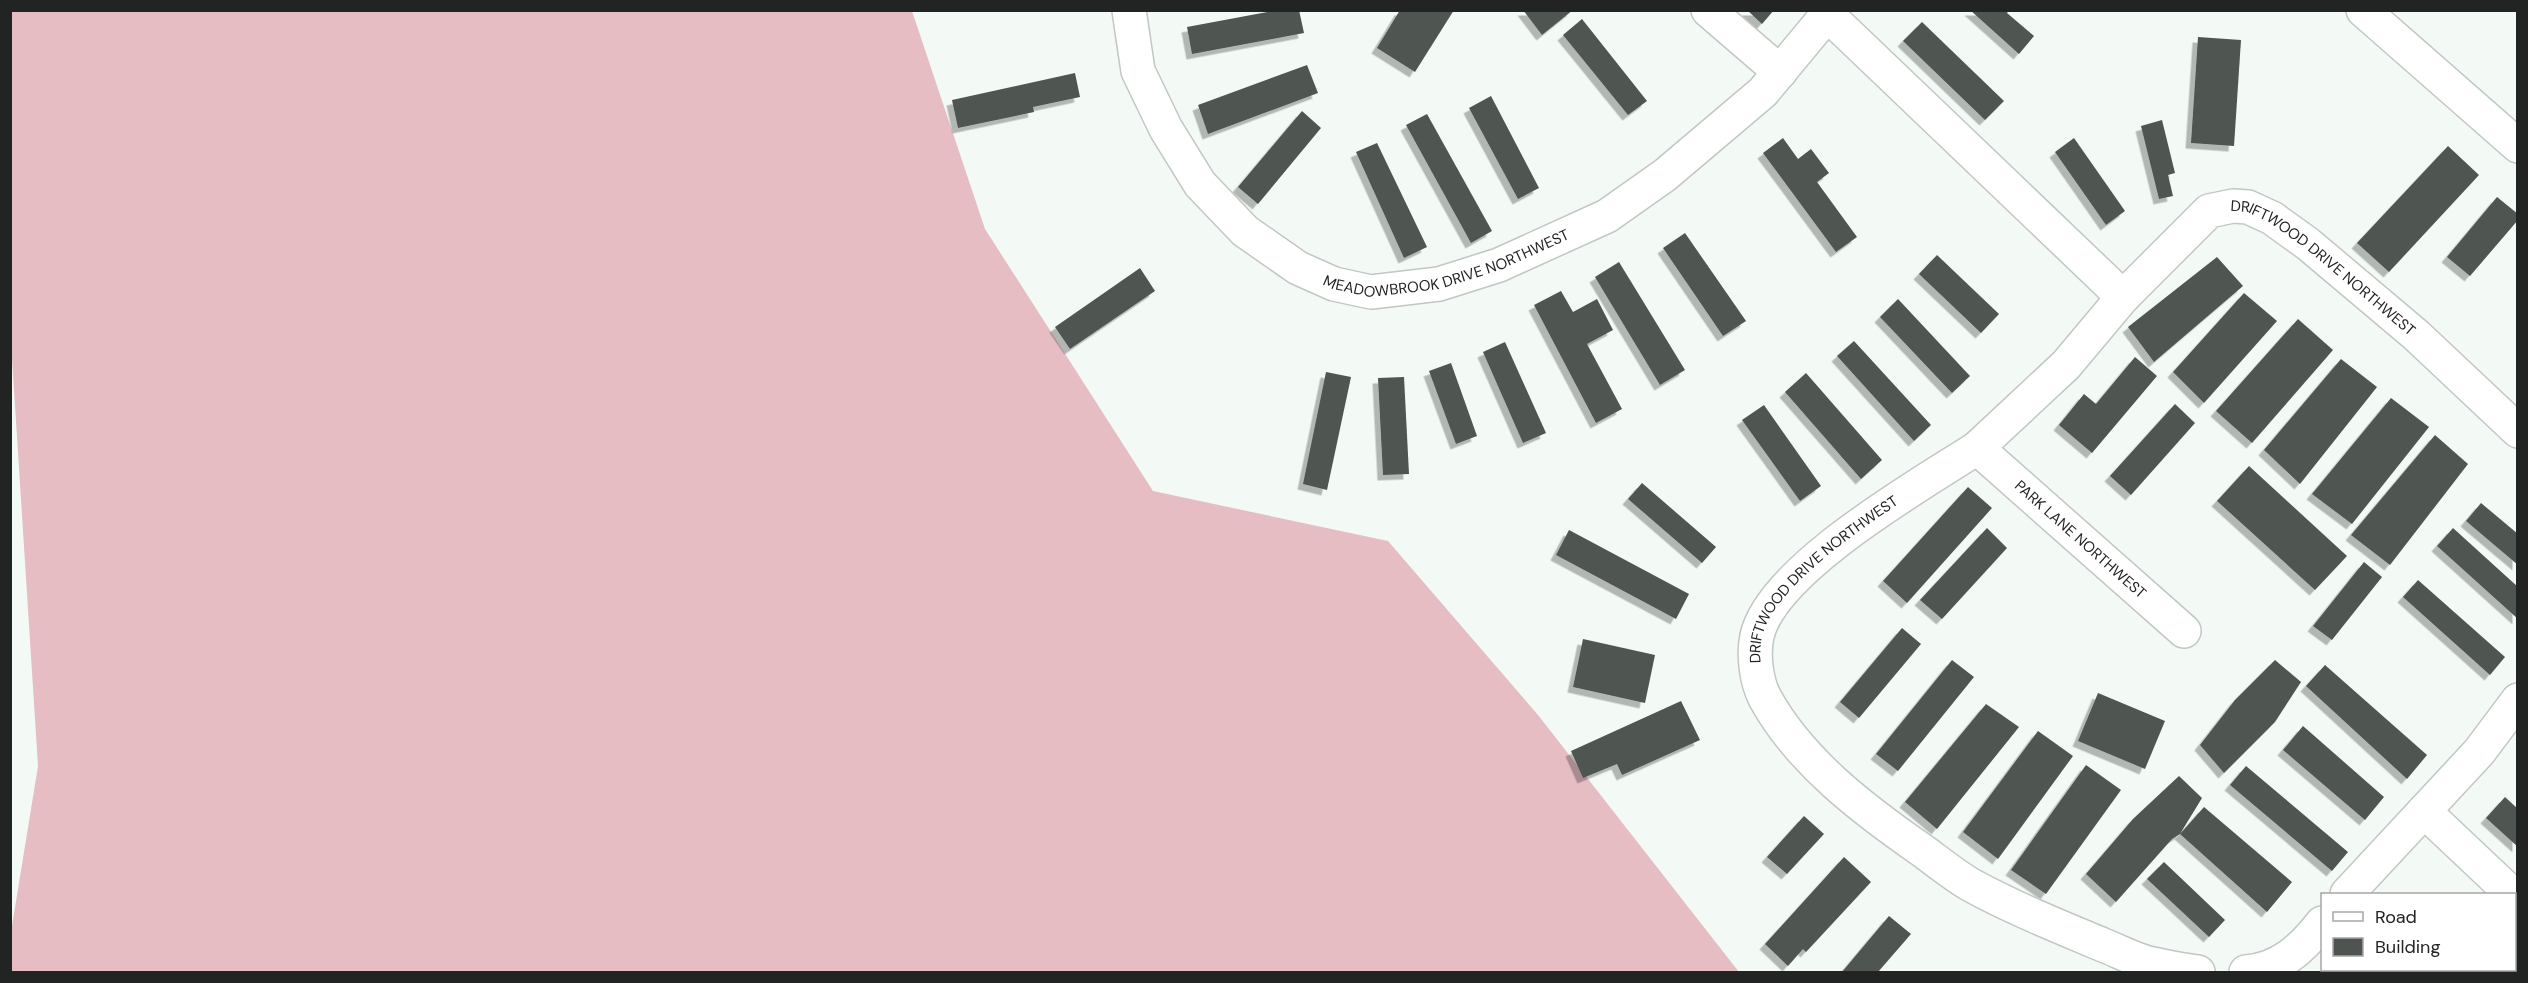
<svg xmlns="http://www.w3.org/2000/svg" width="2528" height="983" font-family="'DM Sans',sans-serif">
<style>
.forest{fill:#e7bdc4}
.building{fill:#4f5451;filter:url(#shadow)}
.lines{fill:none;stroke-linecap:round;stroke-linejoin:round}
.street-casing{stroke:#c1c7c3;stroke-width:36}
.secondary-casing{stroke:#c1c7c3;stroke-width:36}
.street{stroke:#fff;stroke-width:33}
.secondary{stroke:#fff;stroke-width:33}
.labels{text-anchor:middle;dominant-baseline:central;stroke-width:6;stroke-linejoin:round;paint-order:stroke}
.street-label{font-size:15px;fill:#222423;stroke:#fff}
</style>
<defs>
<filter id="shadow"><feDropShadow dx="-5.5" dy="5.5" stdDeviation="0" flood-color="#0004"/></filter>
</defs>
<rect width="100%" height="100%" fill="#f3faf5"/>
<path class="forest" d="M10 11H912L985 229 1153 491 1388 541 1538 715 1739 972H11V932L38 766 11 343Z"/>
<g class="building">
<path d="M1278 10H1299L1304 33 1192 54 1187 27Z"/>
<path d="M1400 10H1454L1415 72 1377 48Z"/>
<path d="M1523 10H1573L1542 35Z"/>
<path d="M1747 10H1774L1762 24Z"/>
<path d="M1970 10H2009L2007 13 2034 36 2019 54Z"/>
<path d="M1582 19 1647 101 1628 115 1563 35Z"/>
<path d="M1922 22 2004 101 1985 120 1903 41Z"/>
<path d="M2198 37 2241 40 2234 146 2191 143Z"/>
<path d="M1307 65 1318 93 1208 134 1198 105Z"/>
<path d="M1075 73 1080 97 1033 107 1034 112 958 128 952 100Z"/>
<path d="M1491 96 1539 188 1518 199 1469 108Z"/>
<path d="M1302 111 1321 128 1258 204 1238 187Z"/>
<path d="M1427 114 1492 231 1471 243 1406 125Z"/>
<path d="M2162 120 2175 173 2168 175 2173 196 2159 199 2141 126Z"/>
<path d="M1783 138 1798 159 1811 149 1829 173 1817 182 1857 237 1836 252 1763 153Z"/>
<path d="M2074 138 2125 211 2106 225 2055 152Z"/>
<path d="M1377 143 1427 247 1404 258 1356 152Z"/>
<path d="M2448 146 2479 175 2389 272 2357 243Z"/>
<path d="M2497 197 2518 214V220L2470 276 2447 257Z"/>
<path d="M1685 233 1746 321 1723 336 1663 248Z"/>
<path d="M1937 255 1999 314 1981 333 1919 274Z"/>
<path d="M2217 257 2243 286 2154 362 2128 327Z"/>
<path d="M1619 262 1685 370 1660 385 1595 277Z"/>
<path d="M1140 268 1155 291 1070 349 1055 327Z"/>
<path d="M1561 291 1573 312 1597 299 1613 330 1587 344 1622 409 1596 423 1534 305Z"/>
<path d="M2244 293 2277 321 2204 403 2173 372Z"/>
<path d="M1898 299 1970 376 1952 393 1880 317Z"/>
<path d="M2298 319 2333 350 2252 443 2216 411Z"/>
<path d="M1854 341 1931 425 1914 441 1837 356Z"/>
<path d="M1505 342 1546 433 1523 443 1483 352Z"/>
<path d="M2135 357 2157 376 2092 453 2059 425 2084 394 2096 404Z"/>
<path d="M2341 359 2377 387 2300 484 2264 450Z"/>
<path d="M1451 363 1477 436 1456 444 1429 371Z"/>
<path d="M1326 372 1351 377 1327 490 1303 484Z"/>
<path d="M1806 373 1882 460 1861 479 1785 392Z"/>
<path d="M1404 377 1409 474 1383 475 1378 378Z"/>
<path d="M2391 398 2429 427 2352 524 2312 494Z"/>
<path d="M2175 404 2195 423 2131 495 2110 476Z"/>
<path d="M1764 405 1821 486 1800 501 1742 420Z"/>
<path d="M2435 435 2468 464 2390 565 2351 535Z"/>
<path d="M2249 466 2347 556 2315 590 2217 501Z"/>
<path d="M1642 483 1716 547 1702 563 1628 499Z"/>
<path d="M1968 487 1992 508 1907 603 1883 581Z"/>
<path d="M2481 503 2518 534V565L2466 521Z"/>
<path d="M1987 528 2007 548 1942 619 1920 600Z"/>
<path d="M2453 528 2518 587V619L2437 546Z"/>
<path d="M1569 530 1689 594 1676 619 1556 555Z"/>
<path d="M2364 562 2382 577 2332 640 2313 626Z"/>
<path d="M2418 580 2505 657 2490 675 2403 597Z"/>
<path d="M1902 628 1921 644 1859 718 1840 702Z"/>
<path d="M1583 639 1655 655 1645 703 1573 687Z"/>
<path d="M1952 660 1974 677 1898 771 1876 754Z"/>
<path d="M2275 660 2301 682 2275 722 2224 773 2200 745 2235 700Z"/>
<path d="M2325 665 2427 755 2407 779 2306 686Z"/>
<path d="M2098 693 2165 721 2145 769 2078 741Z"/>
<path d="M1681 701 1700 740 1622 775 1617 764 1583 778 1571 751Z"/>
<path d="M1986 704 2019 727 1937 829 1905 802Z"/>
<path d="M2303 726 2384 797 2365 820 2283 750Z"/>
<path d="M2038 731 2073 756 1998 859 1963 832Z"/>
<path d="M2086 765 2121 790 2046 894 2011 870Z"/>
<path d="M2246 766 2348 852 2332 871 2230 785Z"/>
<path d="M2179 776 2202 798 2180 834 2204 807 2292 882 2267 912 2180 834 2172 839 2116 902 2086 874 2133 819Z"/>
<path d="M2505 797 2518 809V847L2486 818Z"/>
<path d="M1804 816 1824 834 1787 874 1767 857Z"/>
<path d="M1844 857 1871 882 1806 952 1803 949 1788 966 1765 944Z"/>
<path d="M2164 862 2225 920 2209 937 2147 879Z"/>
<path d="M1889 916 1911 934 1878 972H1842Z"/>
<path d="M2456 970H2498L2502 972H2460Z"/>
</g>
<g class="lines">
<g class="street-casing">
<g id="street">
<path id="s1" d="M1129 10 1138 71 1166 129 1200 184 1245 231 1298 268 1334 284 1371 292 1439 284 1499 265 1607 216 1665 175 1763 92 1831 10"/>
<path d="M1708 10 1780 72"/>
<path d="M1828 15 2123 297"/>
<path id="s2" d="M1977 448 2184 631"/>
<path d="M2424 811 2512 894"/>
<path d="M2347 894 2479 752 2518 700"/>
<path id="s3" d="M2198 972C2183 970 2168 968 2153 964 2136 961 2119 951 2103 945 2058 926 2013 908 1971 885 1954 875 1938 862 1923 851 1864 810 1800 762 1765 698 1756 681 1753 654 1757 636 1772 569 1920 485 1977 448L2066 365 2123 297 2209 211 2233 206 2248 207 2272 218 2308 244 2416 335 2518 431"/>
<path d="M2246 972C2280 969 2302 949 2322 923"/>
</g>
</g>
<g class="secondary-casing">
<path id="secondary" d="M2363 10 2518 146"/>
</g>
<use href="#street" class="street"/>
<use href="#secondary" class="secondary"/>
</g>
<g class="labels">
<g class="street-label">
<text stroke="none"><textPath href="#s1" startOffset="477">MEADOWBROOK DRIVE NORTHWEST</textPath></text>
<text stroke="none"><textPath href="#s3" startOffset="1350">DRIFTWOOD DRIVE NORTHWEST</textPath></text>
<text stroke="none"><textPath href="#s2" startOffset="138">PARK LANE NORTHWEST</textPath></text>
<text stroke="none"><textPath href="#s3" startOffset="674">DRIFTWOOD DRIVE NORTHWEST</textPath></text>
</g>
</g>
<rect width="2528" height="983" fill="none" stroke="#222423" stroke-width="24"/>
<rect x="2321" y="893" width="195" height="78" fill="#ffffff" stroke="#a7a7a7" stroke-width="1.5"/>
<rect x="2333" y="912" width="30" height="9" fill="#ffffff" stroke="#a7a7a7" stroke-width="1.5"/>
<text x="2375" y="923" font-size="18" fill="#222423">Road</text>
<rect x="2333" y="938" width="30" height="18" fill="#4f5451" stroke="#a7a7a7" stroke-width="1.5"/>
<text x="2375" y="953" font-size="18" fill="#222423">Building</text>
</svg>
